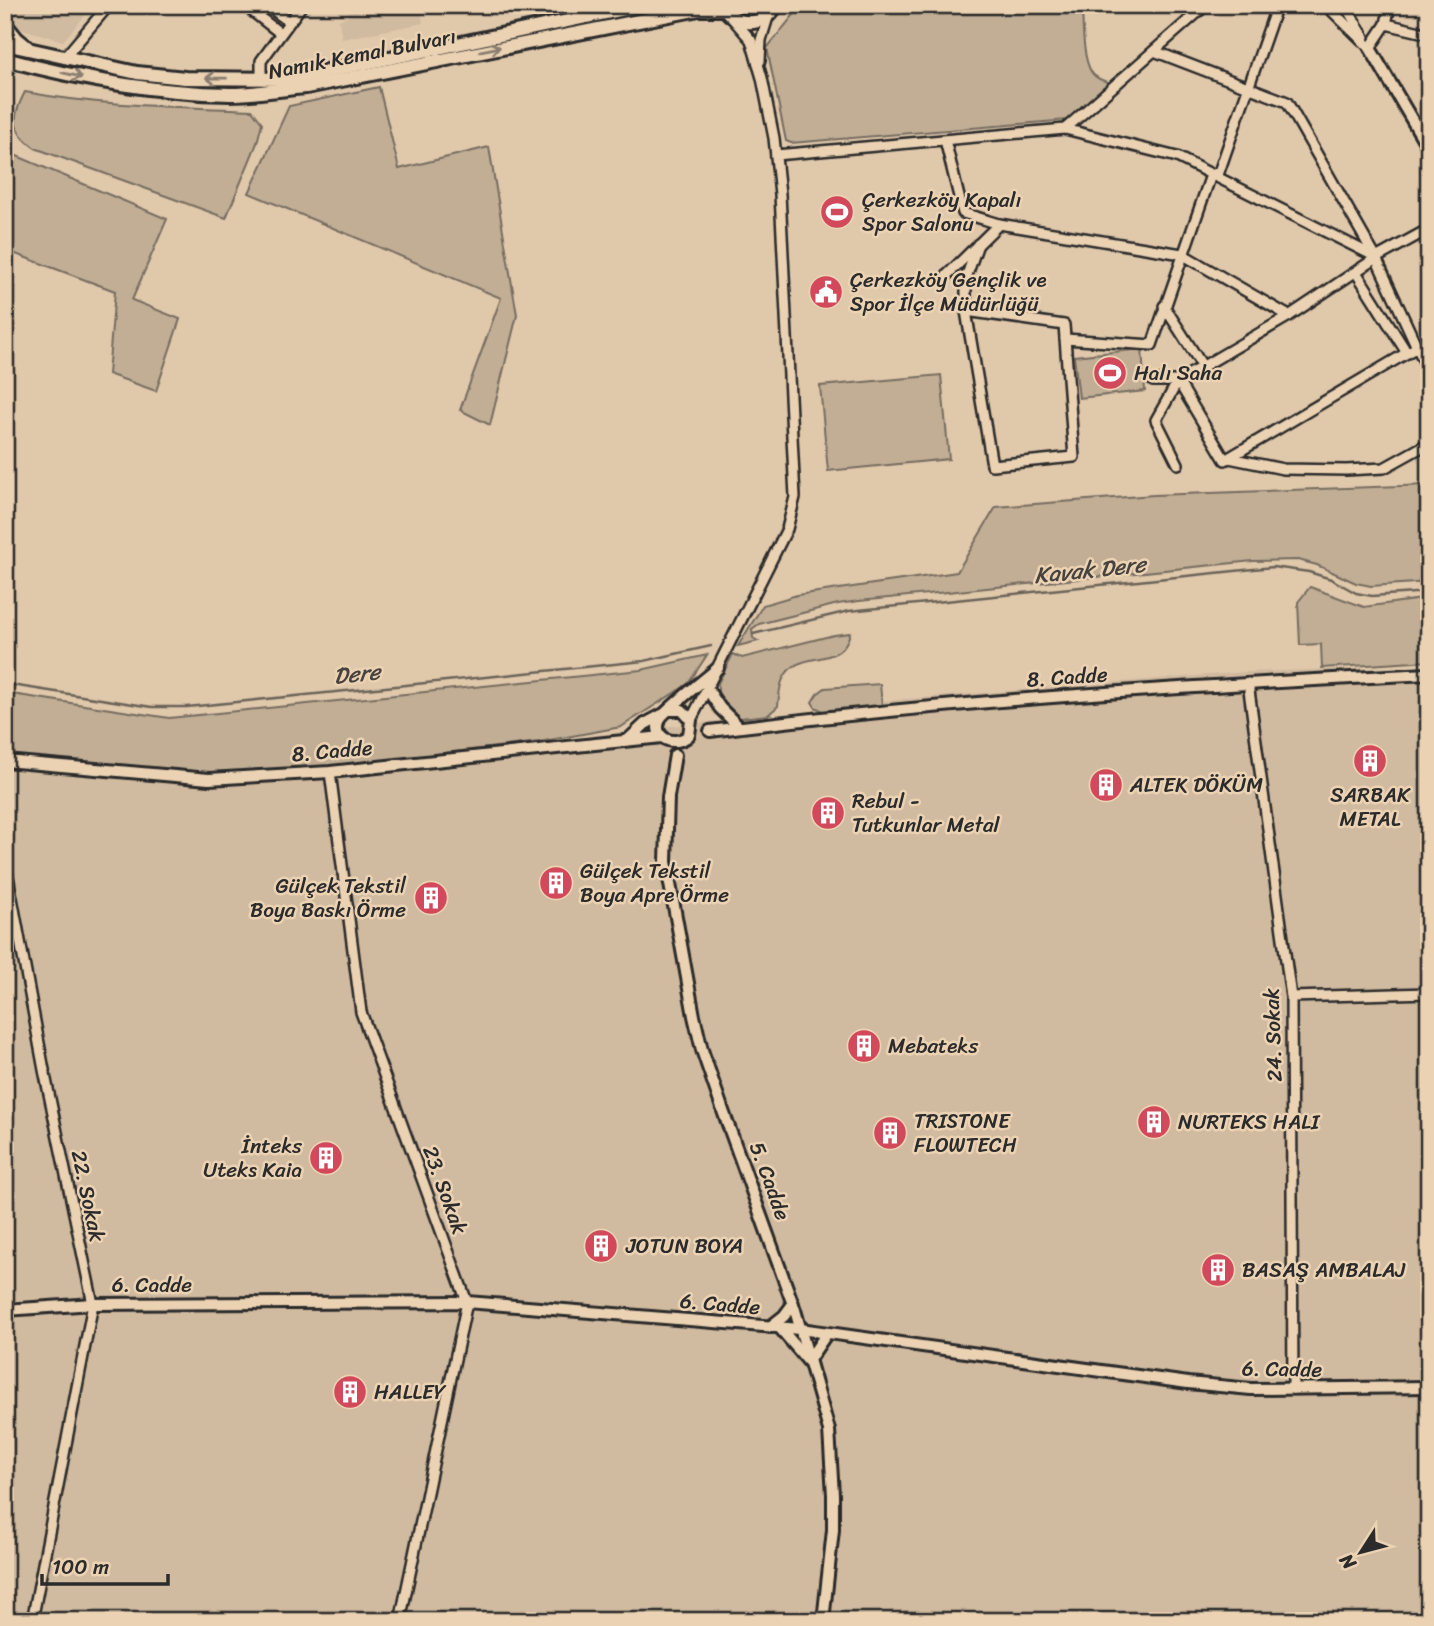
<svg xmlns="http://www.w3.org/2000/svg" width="1434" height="1626" font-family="Sriracha,sans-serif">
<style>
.built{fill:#d0baa0}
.green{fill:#c1ae95;stroke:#766c60;stroke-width:2}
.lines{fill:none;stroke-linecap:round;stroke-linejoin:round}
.stream{stroke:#6b6359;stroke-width:2.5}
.minor-casing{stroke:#2b2b2b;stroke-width:14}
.tertiary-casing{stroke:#2b2b2b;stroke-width:16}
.secondary-casing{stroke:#2b2b2b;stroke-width:18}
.minor{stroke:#ebd2b3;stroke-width:9}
.tertiary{stroke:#ebd2b3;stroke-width:10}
.secondary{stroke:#ebd2b3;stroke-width:12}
.oneway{stroke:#8b7e6f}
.labels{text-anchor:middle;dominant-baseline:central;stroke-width:5;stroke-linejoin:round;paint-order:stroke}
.street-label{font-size:21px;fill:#2b2b2b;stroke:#ebd2b3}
.poi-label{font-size:21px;fill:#2b2b2b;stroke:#ebd2b3;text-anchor:start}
.water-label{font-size:23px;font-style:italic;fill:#46423e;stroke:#ebd2b3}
</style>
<rect width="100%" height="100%" fill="#e0c8ab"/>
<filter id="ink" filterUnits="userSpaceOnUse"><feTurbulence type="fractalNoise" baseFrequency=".0143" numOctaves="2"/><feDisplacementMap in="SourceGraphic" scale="14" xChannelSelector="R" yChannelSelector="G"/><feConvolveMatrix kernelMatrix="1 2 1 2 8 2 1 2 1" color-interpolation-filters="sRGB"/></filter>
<g filter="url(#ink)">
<g class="built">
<path d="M12 5H94L63 41 19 28 10 9Z"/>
<path d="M391 5H420L423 23 342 39 339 20 348 16V12L358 10 359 13Z"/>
<path d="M1429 666V1621H5V758L211 780 741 718 882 706V701L1245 672Z"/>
</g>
<g class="green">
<path d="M841 5H1082C1083 23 1082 59 1092 73 1096 79 1104 81 1111 83L1068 120 791 143 786 141 767 48 800 7Z"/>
<path d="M379 87 399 169 489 147 517 315 490 425 460 410 501 298 249 193 289 106Z"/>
<path d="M25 92C100 106 176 107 252 110L262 123 257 143 226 218 35 148C10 130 12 117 25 92Z"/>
<path d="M5 151 167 219 132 300 180 319 156 391 108 374 115 291 5 250Z"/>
<path d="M1142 349 1145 391 1079 398 1074 356Z"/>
<path d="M941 375 949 459 828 471 820 386Z"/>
<path d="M1429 485V582L1371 586 1356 583 1317 565 1298 560 1253 561 859 601 838 604 759 624 752 629 753 638 758 641 738 646 763 605 797 595 957 572 996 507 1154 495Z"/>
<path d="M1310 587 1364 607 1429 598V661L1322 668 1321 644 1300 645 1298 602Z"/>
<path d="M850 633C841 671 798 647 783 679 779 687 779 698 778 706L768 715 740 718 718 696V683L733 654 742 658 834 635Z"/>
<path d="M707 655 688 684 621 727 539 742 341 765 210 776 5 755V693L169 718 641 670Z"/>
<path d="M880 684 882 706 823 711 815 707 812 702 817 694 825 688Z"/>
</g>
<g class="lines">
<g class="stream">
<path d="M753 634 849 611 1273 567 1309 572 1331 579 1356 593 1372 596 1429 592"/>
<path d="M5 684 152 707H187L644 661 711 646"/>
</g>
<g class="minor-casing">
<g id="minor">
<path d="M244 5 280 33"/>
<path d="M267 5 289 22"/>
<path d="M575 5 578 19"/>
<path d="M1326 5 1370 48"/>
<path d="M1345 5 1364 37"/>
<path d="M1386 24 1390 5"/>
<path d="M1370 48 1386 24 1429 34"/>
<path d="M1154 51 1287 102 1376 258 1417 347 1225 460 1178 381 1156 420 1178 464"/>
<path d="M64 58 109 5"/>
<path d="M760 61 761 40 768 17"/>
<path d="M261 79V61L302 5"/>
<path d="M1065 129 1177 157 1372 255"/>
<path d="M945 140 963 213 999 224 1182 254 1289 316"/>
<path d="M776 155 1065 129 1206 5"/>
<path d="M1356 272 1407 353"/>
<path d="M943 279 999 224"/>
<path d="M1164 306 1203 367"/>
<path d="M966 311 992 465 1074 457 1064 325 966 311V278L978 244"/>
<path d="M1065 339 1152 345 1211 175 1219 172 1277 5"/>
<path d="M1417 347 1429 371"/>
<path d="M1153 381H1178L1289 316 1376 258 1429 229"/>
<path d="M1229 458 1283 469 1346 470 1384 468 1429 443"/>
<path d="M1248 683 1291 997 1293 1389"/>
<path d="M691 720 787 529 795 497 780 194 774 138 762 78 751 40 732 18"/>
<path d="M330 772 361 1012 467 1302 400 1621"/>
<path d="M5 860 44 1070 93 1304 32 1621"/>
<path d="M1291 997 1429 993"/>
</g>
</g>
<g class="tertiary-casing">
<g id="tertiary">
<path d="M1370 48 1429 149"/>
<path d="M708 690 720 708 739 727"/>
<path d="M669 710H682L691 720 689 735C676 748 651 739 660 719 662 713 709 676 718 668"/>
<path d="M710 731C948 701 1189 686 1429 674"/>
<path d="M628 740 645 724 662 715"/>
<path d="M675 755 668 797 666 862 694 1016 702 1050 722 1108 795 1310 829 1430 833 1495V1530L823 1621"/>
<path d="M5 761 209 779 330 772 662 737"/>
<path d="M5 1310 93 1304 467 1302 800 1329 1188 1383 1251 1389 1429 1387"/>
<path d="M770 1327 784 1316 793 1304"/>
<path d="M780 1328 808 1361 827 1333"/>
</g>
</g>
<g class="secondary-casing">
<g id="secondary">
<path d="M723 5C735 28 764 28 776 5"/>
<path d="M5 24 17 39 28 48"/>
<path d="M5 44 137 73 185 78 289 79 644 5"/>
<path d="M5 59C79 79 154 93 230 94 256 94 281 89 306 87L699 9H724"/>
</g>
</g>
<use href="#minor" class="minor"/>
<use href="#tertiary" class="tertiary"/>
<use href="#secondary" class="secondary"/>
</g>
<defs><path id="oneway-shaft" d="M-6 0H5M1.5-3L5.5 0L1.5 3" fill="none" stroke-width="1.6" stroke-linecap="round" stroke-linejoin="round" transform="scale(1.75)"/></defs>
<g class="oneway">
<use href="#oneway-shaft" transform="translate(490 49) rotate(-11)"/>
<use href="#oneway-shaft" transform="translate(72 75) rotate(13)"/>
<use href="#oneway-shaft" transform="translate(216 78) rotate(-179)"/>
</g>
</g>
<defs>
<g id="stadium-disc" transform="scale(1.75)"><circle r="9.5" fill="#d1495b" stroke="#ebd2b3"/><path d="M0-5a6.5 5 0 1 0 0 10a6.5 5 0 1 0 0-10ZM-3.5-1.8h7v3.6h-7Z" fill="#fff"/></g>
<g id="civic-disc" transform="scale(1.75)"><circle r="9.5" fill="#d1495b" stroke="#ebd2b3"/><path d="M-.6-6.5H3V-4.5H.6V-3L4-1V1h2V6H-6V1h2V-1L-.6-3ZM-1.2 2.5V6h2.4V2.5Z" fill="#fff"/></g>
<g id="building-disc" transform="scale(1.75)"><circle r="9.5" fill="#d1495b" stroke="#ebd2b3"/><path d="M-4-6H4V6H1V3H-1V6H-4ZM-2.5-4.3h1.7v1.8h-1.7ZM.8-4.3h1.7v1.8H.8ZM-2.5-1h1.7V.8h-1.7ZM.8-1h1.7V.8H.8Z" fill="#fff"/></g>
</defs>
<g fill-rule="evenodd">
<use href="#stadium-disc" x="837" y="212"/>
<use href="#civic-disc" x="826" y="292"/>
<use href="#stadium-disc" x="1110" y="373"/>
<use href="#building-disc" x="1370" y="761"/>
<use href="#building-disc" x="1106" y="785"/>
<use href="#building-disc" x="828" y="813"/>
<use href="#building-disc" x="556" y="883"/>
<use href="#building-disc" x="431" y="898"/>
<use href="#building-disc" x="864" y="1046"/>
<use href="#building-disc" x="1154" y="1122"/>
<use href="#building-disc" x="890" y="1133"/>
<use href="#building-disc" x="326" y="1158"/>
<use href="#building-disc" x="601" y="1246"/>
<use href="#building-disc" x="1218" y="1270"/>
<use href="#building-disc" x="350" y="1392"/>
</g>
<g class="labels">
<g class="street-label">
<text transform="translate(362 54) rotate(-11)">Namık Kemal Bulvarı</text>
<text transform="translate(1067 677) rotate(-4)">8. Cadde</text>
<text transform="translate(332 751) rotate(-5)">8. Cadde</text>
<text transform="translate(1273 1035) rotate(-92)">24. Sokak</text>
<text transform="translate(770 1181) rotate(70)">5. Cadde</text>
<text transform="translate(445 1190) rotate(70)">23. Sokak</text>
<text transform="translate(88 1196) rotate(78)">22. Sokak</text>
<text x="152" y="1285">6. Cadde</text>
<text transform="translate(720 1304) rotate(5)">6. Cadde</text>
<text transform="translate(1282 1369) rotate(1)">6. Cadde</text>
</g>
<g class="poi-label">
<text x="862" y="200">Çerkezköy Kapalı<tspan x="862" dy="24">Spor Salonu</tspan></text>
<text x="850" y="280">Çerkezköy Gençlik ve<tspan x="850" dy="24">Spor İlçe Müdürlüğü</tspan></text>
<text x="1134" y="373">Halı Saha</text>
<text x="1130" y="785">ALTEK DÖKÜM</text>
<text x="1370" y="795" text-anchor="middle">SARBAK<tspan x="1370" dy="24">METAL</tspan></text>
<text x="852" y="801">Rebul -<tspan x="852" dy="24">Tutkunlar Metal</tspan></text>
<text x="580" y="871">Gülçek Tekstil<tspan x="580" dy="24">Boya Apre Örme</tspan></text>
<text x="406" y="886" text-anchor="end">Gülçek Tekstil<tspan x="406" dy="24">Boya Baskı Örme</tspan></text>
<text x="888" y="1046">Mebateks</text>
<text x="914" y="1121">TRISTONE<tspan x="914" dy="24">FLOWTECH</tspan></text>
<text x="1178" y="1122">NURTEKS HALI</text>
<text x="302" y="1146" text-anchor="end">İnteks<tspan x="302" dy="24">Uteks Kaia</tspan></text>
<text x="626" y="1246">JOTUN BOYA</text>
<text x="1242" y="1270">BASAŞ AMBALAJ</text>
<text x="374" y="1392">HALLEY</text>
</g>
<g class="water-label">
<text transform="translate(1090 570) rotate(-6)">Kavak Dere</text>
<text transform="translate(357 674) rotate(-6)">Dere</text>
</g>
</g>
<rect width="1434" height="1626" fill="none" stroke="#ebd2b3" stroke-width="28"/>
<rect x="14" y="14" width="1406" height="1598" fill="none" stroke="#2b2b2b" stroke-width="2.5" filter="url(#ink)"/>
<g transform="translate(1361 1552) rotate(234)" stroke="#ebd2b3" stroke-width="5" paint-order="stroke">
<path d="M0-5L12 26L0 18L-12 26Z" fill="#2b2b2b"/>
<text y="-10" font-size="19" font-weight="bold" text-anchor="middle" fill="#2b2b2b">N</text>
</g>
<path d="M42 1574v10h126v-10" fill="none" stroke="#2b2b2b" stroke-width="3.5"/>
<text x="52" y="1574" font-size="21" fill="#2b2b2b" stroke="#ebd2b3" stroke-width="5" paint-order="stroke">100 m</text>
</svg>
